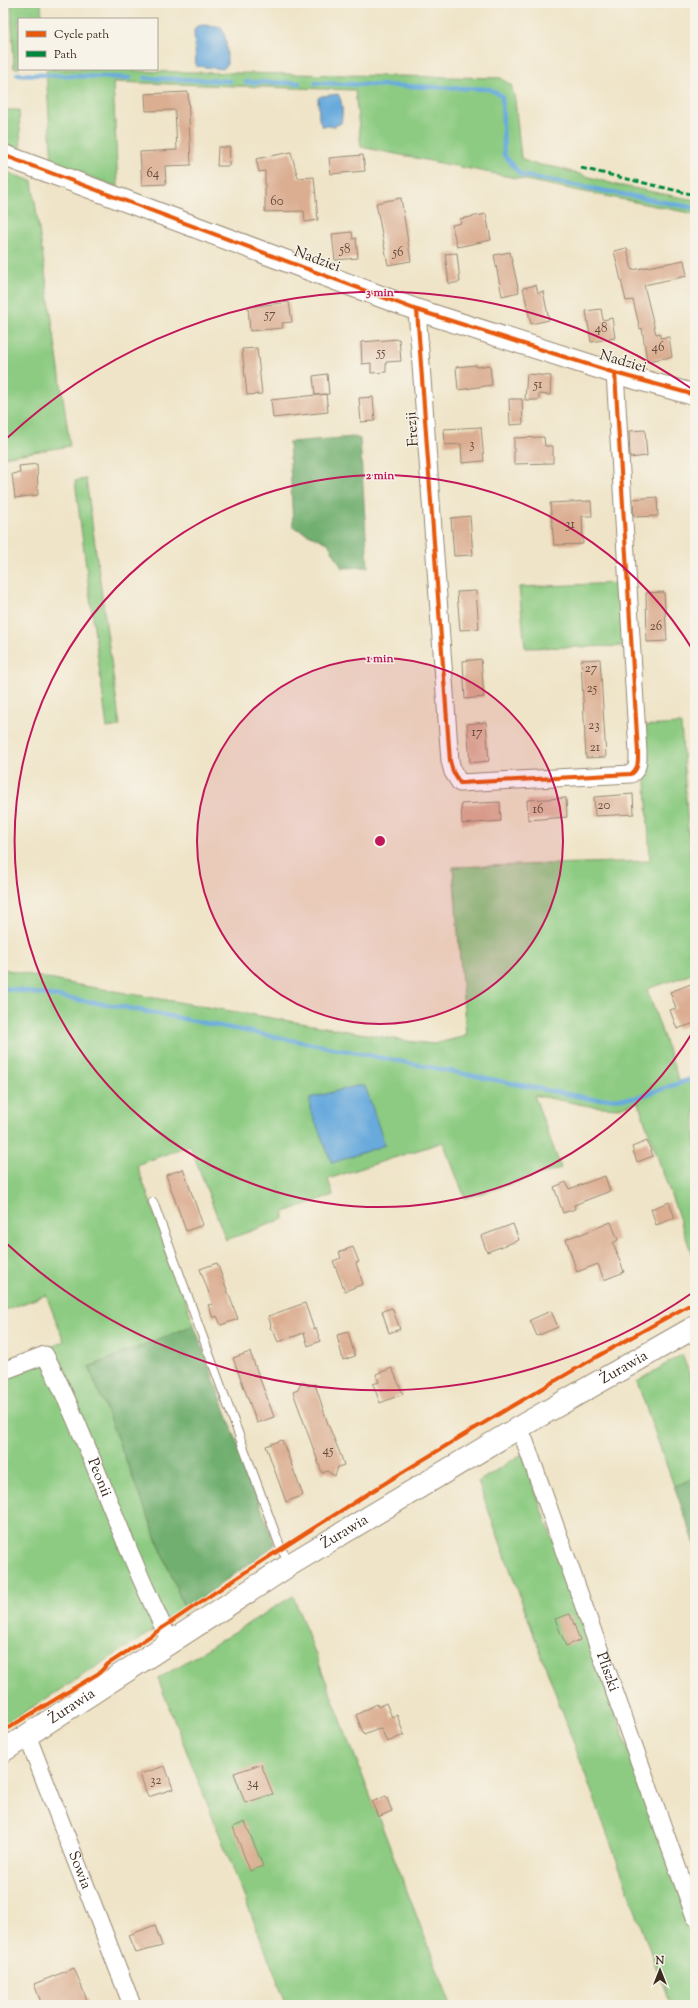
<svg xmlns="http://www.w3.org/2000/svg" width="698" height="2008" font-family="'Sorts Mill Goudy',serif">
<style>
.green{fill:#8ccb81;stroke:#647a50}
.forest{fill:#71af6f;stroke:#566c46}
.water{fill:#69aadd;stroke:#526a7e}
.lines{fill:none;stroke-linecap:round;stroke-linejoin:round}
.stream{stroke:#69aadd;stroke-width:4.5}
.building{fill:#dbae92}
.service-casing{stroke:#958772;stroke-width:10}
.minor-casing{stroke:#958772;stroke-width:19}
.tertiary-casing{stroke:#958772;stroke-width:23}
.secondary-casing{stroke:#958772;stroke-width:24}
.service{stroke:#fff;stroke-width:8}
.minor{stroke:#fff;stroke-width:17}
.tertiary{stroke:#fff;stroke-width:21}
.secondary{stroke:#fff;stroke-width:22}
.quiet{stroke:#00873e;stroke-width:3;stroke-dasharray:6 3;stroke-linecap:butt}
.cycleway-casing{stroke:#f7f3e8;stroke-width:6}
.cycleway{stroke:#e8590c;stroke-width:4}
.ring{fill:none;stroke:#c2185b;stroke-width:2}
.labels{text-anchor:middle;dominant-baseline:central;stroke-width:3;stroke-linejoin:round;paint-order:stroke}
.number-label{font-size:13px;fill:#634b3b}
.street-label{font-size:15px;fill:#3b2a1e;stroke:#f7f3e8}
.centre{fill:#c2185b;stroke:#f7f3e8;stroke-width:2}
.ring-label{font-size:12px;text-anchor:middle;font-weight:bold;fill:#c2185b;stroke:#f7f3e8;stroke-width:3;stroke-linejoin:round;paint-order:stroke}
</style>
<rect width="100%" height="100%" fill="#f7f3e8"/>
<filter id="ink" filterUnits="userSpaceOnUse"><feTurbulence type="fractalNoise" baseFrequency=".025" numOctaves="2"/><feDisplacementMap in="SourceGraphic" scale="8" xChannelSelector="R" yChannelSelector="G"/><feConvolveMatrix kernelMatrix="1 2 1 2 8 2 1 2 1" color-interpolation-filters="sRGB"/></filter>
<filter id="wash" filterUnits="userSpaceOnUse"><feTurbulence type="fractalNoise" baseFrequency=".012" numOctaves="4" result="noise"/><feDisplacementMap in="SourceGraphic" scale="16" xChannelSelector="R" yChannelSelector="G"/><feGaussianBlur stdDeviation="0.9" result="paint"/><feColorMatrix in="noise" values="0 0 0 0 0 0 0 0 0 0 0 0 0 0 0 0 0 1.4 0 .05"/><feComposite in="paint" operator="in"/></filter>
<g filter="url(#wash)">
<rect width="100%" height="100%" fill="#efe4c7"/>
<g class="green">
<path d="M11 3H41L42 19H19V68H14Z"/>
<path d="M46 69H133L134 71 501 78 511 85 515 100 521 158 530 163 559 168 617 185 695 200V214L361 147 355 90 113 82 118 187 52 163Z"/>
<path d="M3 110H19L21 151 3 144Z"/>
<path d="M3 171 32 181 70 446 3 457Z"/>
<path d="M86 479 120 726 107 728 75 481Z"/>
<path d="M620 583 625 646 525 648 519 587Z"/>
<path d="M681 724 690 860H695V973L647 989 679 1081 695 1076V1263L638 1102 619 1108 589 1106 534 1095 561 1168 465 1198 443 1142 328 1179 333 1195 284 1212V1219L226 1240 190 1145 137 1165 194 1325 89 1367 185 1610 3 1726V1377L49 1348 64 1341 46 1295 3 1311V969L73 984 406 1041 434 1044 466 1036 453 867 650 861 643 726Z"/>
<path d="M682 1354 695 1390V1478L674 1486 637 1382Z"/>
<path d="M522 1454 695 1934V2005H670L478 1482Z"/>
<path d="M293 1596 451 2005H287L158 1679Z"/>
</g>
<g class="forest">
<path d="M354 437 360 439 368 567 342 568 328 543 293 527 289 442Z"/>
<path d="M194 1325 275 1545 185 1610 89 1367Z"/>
<path d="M695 1478V1544L674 1486Z"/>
</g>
<g class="water">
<path d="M205 25 222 28C227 40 227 52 227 65L223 69 196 66 194 31 197 26Z"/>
<path d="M338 94C343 102 343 114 341 123L335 126H322L319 119 318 98 322 96Z"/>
<path d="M356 1086H365L385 1145 332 1163 310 1109V1098Z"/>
</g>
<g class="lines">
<g class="stream">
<path d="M17 74 130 78"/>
<path d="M145 78 230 81"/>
<path d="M246 82 299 83"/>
<path d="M315 83 489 89 502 96 504 155 521 175 695 208"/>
<path d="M3 988 123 1007 592 1099 635 1098 695 1078"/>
</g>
</g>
<g id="blocks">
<g class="building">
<path d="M188 92 191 165 165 166 166 184 142 185 140 152 177 150 175 110 146 111 145 94Z"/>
<path d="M218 147H230L229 166H217Z"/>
<path d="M291 152 298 178 314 177 318 220 305 222 304 211 265 212V171L259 172 256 159Z"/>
<path d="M363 155 365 171 331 174 329 158Z"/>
<path d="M401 198 411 261 388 265 376 203Z"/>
<path d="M486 214 491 240 457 247 452 225 461 223 460 219Z"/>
<path d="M352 232 353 239 356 238 358 258 335 260 332 234Z"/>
<path d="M627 248 632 270 684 260 687 276 644 285 656 334 660 333V338L669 337 672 357 647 361 642 328 640 329 633 300 626 301 614 251Z"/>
<path d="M510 252 519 292 502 296 494 255Z"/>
<path d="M457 253 460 282 449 284 445 254Z"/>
<path d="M536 285 538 293 543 291 549 320 531 324 523 288Z"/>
<path d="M289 302 292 322 282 323 283 328 250 331 248 307Z"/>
<path d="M601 309 603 320 612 318 615 338 591 342 586 311Z"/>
<path d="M399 339 401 361 386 362V372L371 373V363L362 364 361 342Z"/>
<path d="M257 348 262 394 247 395 242 349Z"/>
<path d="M476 365V367L490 365 492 385 458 390 456 367Z"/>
<path d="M327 374 329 394 315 395 313 376Z"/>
<path d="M527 374 551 376 550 395 539 394V400H525Z"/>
<path d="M326 394 328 412 273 418 271 400Z"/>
<path d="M373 397 375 421 361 422 359 398Z"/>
<path d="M509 399H522L523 424 510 425Z"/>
<path d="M481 427 484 461 462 463 461 444 445 445 444 429Z"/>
<path d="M645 430 647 456 630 458 629 431Z"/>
<path d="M544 437 545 446H553V463L514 464V438Z"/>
<path d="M37 464 38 495 15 498 12 474 20 473 19 466Z"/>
<path d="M657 497 658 516 634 517 633 499Z"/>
<path d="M591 501 592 516H582L583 544 554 545 550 503Z"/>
<path d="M470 516 473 555 454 556 451 518Z"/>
<path d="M476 591 479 629 460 630 457 592Z"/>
<path d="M664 592 667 641 647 642 646 593Z"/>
<path d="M481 659 484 697 465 699 463 661Z"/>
<path d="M600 659 606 757 586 758 581 660Z"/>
<path d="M486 722 489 761 470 763 467 724Z"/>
<path d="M633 794 634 814 595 816 594 797Z"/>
<path d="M566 798 567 817 528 820 527 800Z"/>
<path d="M500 802 501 821 462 824 461 804Z"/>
<path d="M691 984 695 997V1023L677 1029 670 1010 676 1008 670 992Z"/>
<path d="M647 1141 653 1156 637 1162 632 1147Z"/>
<path d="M183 1169 203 1225 186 1231 166 1175Z"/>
<path d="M605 1176 610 1191 574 1205 575 1209 563 1213 554 1187 566 1182 569 1189Z"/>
<path d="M669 1202 675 1218 656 1225 651 1209Z"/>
<path d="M611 1222 618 1240 613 1243 624 1272 604 1280 598 1264 577 1272 566 1239 579 1234V1235Z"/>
<path d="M513 1224 519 1240 487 1252 481 1236Z"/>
<path d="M353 1247 359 1262 356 1263 363 1284 345 1291 333 1261 341 1258 339 1252Z"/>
<path d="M217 1263 238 1319 221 1325 217 1316 213 1318 208 1305 213 1304 200 1269Z"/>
<path d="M305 1303 314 1329 316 1328 320 1341 308 1346 304 1333 278 1342 273 1330 270 1328 271 1325 268 1316Z"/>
<path d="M392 1308 400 1329 389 1333 382 1311Z"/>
<path d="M551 1311 558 1327 537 1336 530 1320Z"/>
<path d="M348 1332 355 1356 343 1360 337 1335Z"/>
<path d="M250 1352 274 1417 257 1423 233 1358Z"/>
<path d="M392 1368 403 1394 380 1403 373 1384 379 1382 376 1374Z"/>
<path d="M301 1382 309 1386 315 1384 328 1424 341 1456 344 1465 338 1467 335 1476 327 1471 322 1473 312 1445 293 1392 298 1390Z"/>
<path d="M282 1440 303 1495 286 1502 266 1446Z"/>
<path d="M570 1614 580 1640 566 1646 555 1619Z"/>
<path d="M386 1703 392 1717 397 1715 404 1735 387 1742 381 1728 364 1735 356 1715 377 1704 378 1707Z"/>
<path d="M261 1764 273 1794 245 1803 234 1773Z"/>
<path d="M165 1766 173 1789 148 1797 140 1774Z"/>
<path d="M386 1796 392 1811 378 1817 372 1802Z"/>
<path d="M245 1822 263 1866 250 1871 233 1827Z"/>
<path d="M155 1925 162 1946 136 1953 129 1935Z"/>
<path d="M74 1968 89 2005H42L34 1984Z"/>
</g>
</g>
</g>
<g filter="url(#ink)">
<use href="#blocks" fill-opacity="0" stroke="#958772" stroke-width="1"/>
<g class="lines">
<g class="service-casing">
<path id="service" d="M153 1202 281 1549 290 1563"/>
</g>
<g class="minor-casing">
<g id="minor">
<path d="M417 310 450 761 453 772 460 783 631 774C639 769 638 761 638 752L615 373"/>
<path id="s1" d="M3 1371 45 1355C80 1422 104 1493 134 1562 145 1589 158 1615 170 1642"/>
<path id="s2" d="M518 1428 524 1439 695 1917"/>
<path id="s3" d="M27 1735 132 2005"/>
</g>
</g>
<g class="tertiary-casing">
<path id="tertiary" d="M3 155 417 310 615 373 695 395"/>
</g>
<g class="secondary-casing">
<g id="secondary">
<path id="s4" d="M3 1751 291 1564 518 1428 695 1327"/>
</g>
</g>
<use href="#service" class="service"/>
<use href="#minor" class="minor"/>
<use href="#tertiary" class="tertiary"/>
<use href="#secondary" class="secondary"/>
<path class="quiet" d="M581 168 695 195"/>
<g class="cycleway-casing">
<g id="cycleway">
<path d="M3 155 417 310 615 373 695 395"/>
<path d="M417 310 450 761 453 772 460 783 631 774C639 769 638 761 638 752L615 373"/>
<path d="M3 1731 99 1673 108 1664C166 1626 223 1586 281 1549 416 1462 554 1379 695 1302"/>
</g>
</g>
<use href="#cycleway" class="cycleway"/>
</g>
</g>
<circle cx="380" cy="841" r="183" fill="#c2185b" fill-opacity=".12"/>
<g class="ring">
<circle cx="380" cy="841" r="183"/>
<path d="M694 1030A366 366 0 1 1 694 652"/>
<path d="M695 1291A549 549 0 0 1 6 1243M6 439A549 549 0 0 1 695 391"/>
</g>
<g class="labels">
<g class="number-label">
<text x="153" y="174">64</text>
<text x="277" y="202">60</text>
<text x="345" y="250">58</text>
<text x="398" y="253">56</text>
<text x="270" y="315">57</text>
<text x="601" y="329">48</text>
<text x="658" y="348">46</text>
<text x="381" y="353">55</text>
<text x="538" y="385">51</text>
<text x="472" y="445">3</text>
<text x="570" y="525">31</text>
<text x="656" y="627">26</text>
<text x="591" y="669">27</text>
<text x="592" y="689">25</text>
<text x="594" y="726">23</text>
<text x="477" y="733">17</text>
<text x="595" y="748">21</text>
<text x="604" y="806">20</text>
<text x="538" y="810">16</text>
<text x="328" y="1451">45</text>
<text x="156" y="1781">32</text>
<text x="253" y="1784">34</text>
</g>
<g class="street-label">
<text transform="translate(317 260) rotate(20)">Nadziei</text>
<text transform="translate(623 362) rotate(16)">Nadziei</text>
<text transform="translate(413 429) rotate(-94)">Frezji</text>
<text stroke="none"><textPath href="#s4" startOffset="730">Żurawia</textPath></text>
<text stroke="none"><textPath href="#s1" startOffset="179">Peonii</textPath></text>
<text stroke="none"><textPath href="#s4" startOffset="406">Żurawia</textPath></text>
<text stroke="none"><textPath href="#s2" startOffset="260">Pliszki</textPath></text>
<text stroke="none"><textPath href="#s4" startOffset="82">Żurawia</textPath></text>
<text stroke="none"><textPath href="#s3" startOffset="145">Sowia</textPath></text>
</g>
</g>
<circle cx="380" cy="841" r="6" class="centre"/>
<g class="ring-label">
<text x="380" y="296">3 min</text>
<text x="380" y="479">2 min</text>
<text x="380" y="662">1 min</text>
</g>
<rect width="698" height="2008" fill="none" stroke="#f7f3e8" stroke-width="16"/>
<rect x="18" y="18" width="140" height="52" fill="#f7f3e8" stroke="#aca397"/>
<rect x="26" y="31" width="20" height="6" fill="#e8590c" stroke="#aca397"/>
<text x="54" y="38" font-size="12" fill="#3b2a1e">Cycle path</text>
<rect x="26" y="51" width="20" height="6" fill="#00873e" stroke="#aca397"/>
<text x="54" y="58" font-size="12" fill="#3b2a1e">Path</text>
<g transform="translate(660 1970)" stroke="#f7f3e8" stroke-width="3" paint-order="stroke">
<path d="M0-3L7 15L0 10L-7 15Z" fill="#3b2a1e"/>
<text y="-6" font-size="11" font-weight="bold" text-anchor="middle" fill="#3b2a1e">N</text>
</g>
</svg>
